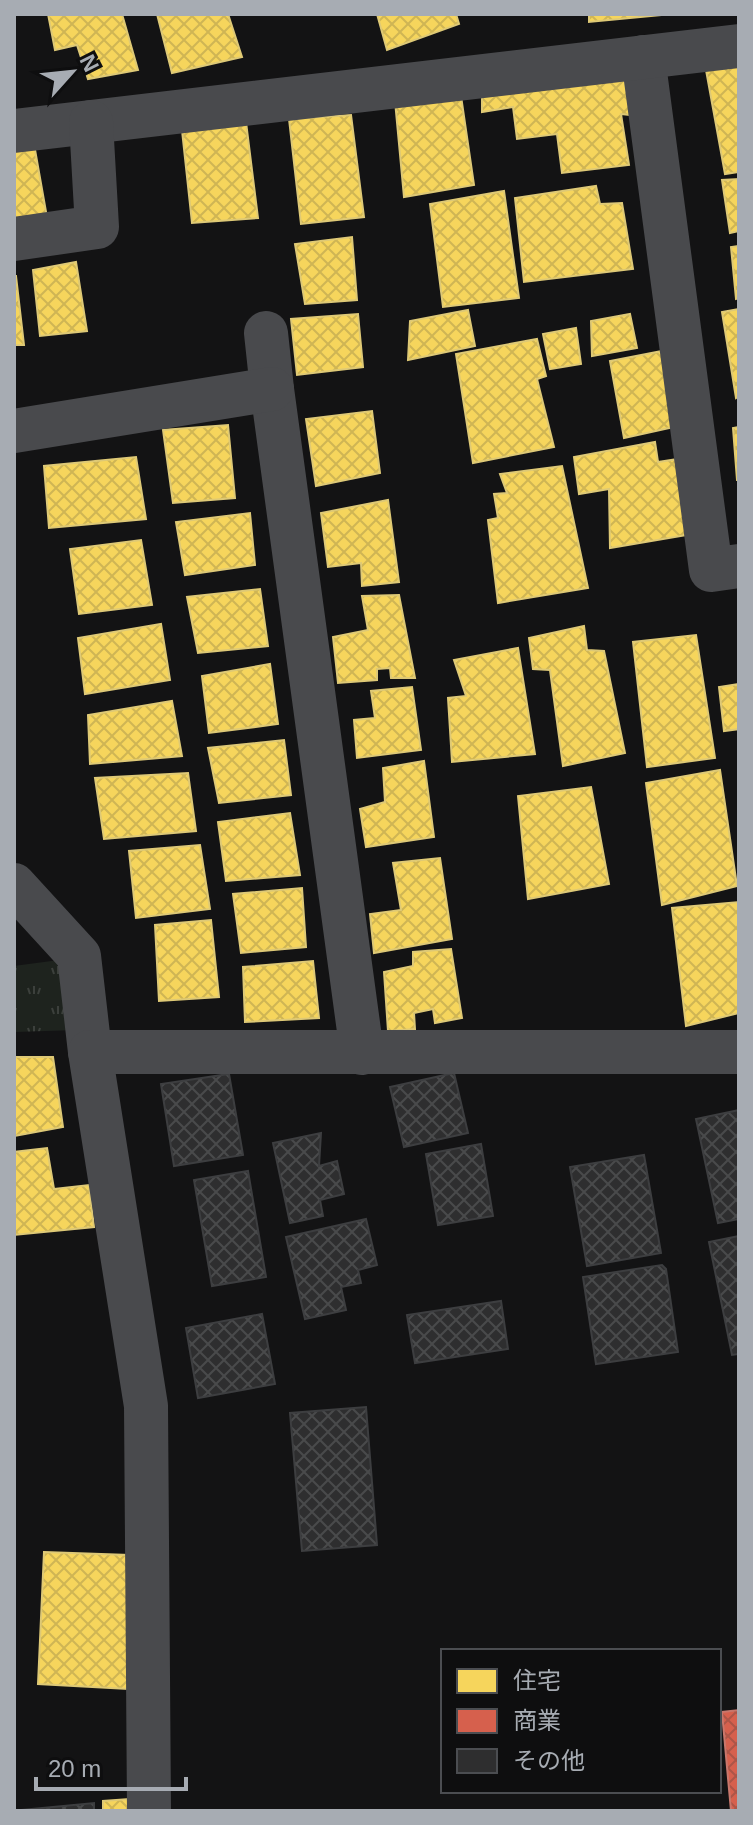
<svg xmlns="http://www.w3.org/2000/svg" width="753" height="1825" font-family="Arial,'Noto Sans JP',sans-serif">
<style>
.park{fill:url(#park-tufts)}
.homes{fill:url(#homes-cross-hatch);stroke:#dec976;stroke-width:2}
.shops{fill:url(#shops-cross-hatch);stroke:#c8776c;stroke-width:2}
.building{fill:url(#building-cross-hatch);stroke:#3d3e40;stroke-width:2}
.lines{fill:none;stroke-linecap:round;stroke-linejoin:round}
.minor{stroke:#494a4d;stroke-width:44}
</style>
<defs>
<pattern id="park-tufts" width="24" height="20" patternUnits="userSpaceOnUse" patternTransform="scale(2)"><rect width="24" height="20" fill="#1e231e"/><path d="M3 7l-1-3M5 7V3M7 7l1-3M15 17l-1-3M17 17v-4M19 17l1-3" fill="none" stroke="#3c403c"/></pattern>
<pattern id="homes-cross-hatch" width="8" height="8" patternUnits="userSpaceOnUse" patternTransform="scale(2)"><rect width="8" height="8" fill="#f6d55c"/><path d="M0 0l8 8M0 8l8-8" fill="none" stroke="#cfb554"/></pattern>
<pattern id="shops-cross-hatch" width="8" height="8" patternUnits="userSpaceOnUse" patternTransform="scale(2)"><rect width="8" height="8" fill="#d6604d"/><path d="M0 0l8 8M0 8l8-8" fill="none" stroke="#ad5547"/></pattern>
<pattern id="building-cross-hatch" width="8" height="8" patternUnits="userSpaceOnUse" patternTransform="scale(2)"><rect width="8" height="8" fill="#2e2e2f"/><path d="M0 0l8 8M0 8l8-8" fill="none" stroke="#494a4b"/></pattern>
</defs>
<rect width="100%" height="100%" fill="#131314"/>
<path class="park" d="M67 959 76 1030 14 1032V966Z"/>
<g class="homes">
<path d="M48 14H122L138 70 88 79 77 45 55 50Z"/>
<path d="M157 14H228L242 57 172 73Z"/>
<path d="M377 14H456L459 24 387 50Z"/>
<path d="M589 14H672L589 22Z"/>
<path d="M739 64V172L725 174 706 70Z"/>
<path d="M623 71 631 115 621 114 629 165 562 173 557 134 517 139 513 107 482 112V85Z"/>
<path d="M461 96 474 185 404 197 395 101Z"/>
<path d="M351 115 364 217 301 224 289 119Z"/>
<path d="M181 121 246 122 258 218 192 223Z"/>
<path d="M34 144 48 223 14 226V147Z"/>
<path d="M739 179V231L730 233 722 180Z"/>
<path d="M596 186 600 204 622 203 633 269 524 282 515 198Z"/>
<path d="M504 191 519 298 443 307 430 204Z"/>
<path d="M352 237 357 300 305 304 295 244Z"/>
<path d="M739 246V298L736 299 731 247Z"/>
<path d="M76 262 87 331 40 336 33 270Z"/>
<path d="M14 276H16L24 345H14Z"/>
<path d="M739 309V396L736 398 722 312Z"/>
<path d="M468 310 475 346 408 360 410 321Z"/>
<path d="M358 314 363 367 297 375 291 319Z"/>
<path d="M630 314 637 348 592 356 591 321Z"/>
<path d="M576 328 581 364 550 369 543 334Z"/>
<path d="M537 339 546 376 537 379 554 447 473 463 456 354Z"/>
<path d="M662 351 674 427 624 438 610 361Z"/>
<path d="M372 411 380 473 316 486 306 419Z"/>
<path d="M228 425 235 498 173 503 163 430Z"/>
<path d="M739 427V480H737L733 428Z"/>
<path d="M655 442 658 462 678 459 687 535 610 548 609 489 579 494 574 457Z"/>
<path d="M136 457 146 519 49 528 44 466Z"/>
<path d="M562 466 588 588 498 603 488 520 498 518 494 494 507 493 500 474Z"/>
<path d="M388 500 399 582 362 586 361 563 328 567 321 513Z"/>
<path d="M250 513 255 565 185 575 176 522Z"/>
<path d="M141 540 152 605 79 614 70 549Z"/>
<path d="M260 589 268 646 198 653 187 597Z"/>
<path d="M399 595 415 678H391L390 668 377 669V680L338 683 333 637 368 630 362 596Z"/>
<path d="M161 624 170 680 85 694 78 638Z"/>
<path d="M584 626 587 650 604 651 625 753 563 766 550 670 533 669 529 638Z"/>
<path d="M696 635 715 758 647 767 633 642Z"/>
<path d="M518 648 535 754 452 762 448 698 466 696 454 660Z"/>
<path d="M270 664 278 724 209 733 202 676Z"/>
<path d="M739 684V729L724 731 719 687Z"/>
<path d="M412 687 421 750 357 758 354 720 375 718 371 691Z"/>
<path d="M172 701 182 756 90 764 88 715Z"/>
<path d="M284 740 291 795 219 803 208 748Z"/>
<path d="M424 761 434 837 366 847 360 809 385 802 383 768Z"/>
<path d="M720 770 737 886 662 905 646 783Z"/>
<path d="M188 773 196 831 104 839 95 778Z"/>
<path d="M591 787 609 884 528 899 518 796Z"/>
<path d="M290 813 300 875 226 881 218 822Z"/>
<path d="M200 845 210 909 136 918 129 851Z"/>
<path d="M440 858 452 939 374 953 370 914 401 910 393 863Z"/>
<path d="M302 888 306 947 241 953 233 894Z"/>
<path d="M739 902V1013L686 1026 672 908Z"/>
<path d="M211 920 219 997 159 1001 155 925Z"/>
<path d="M451 949 462 1018 435 1023 433 1009 414 1013 415 1029 388 1031 384 972 413 966V952Z"/>
<path d="M313 961 319 1018 245 1022 243 967Z"/>
<path d="M14 1057H53L63 1127 14 1136Z"/>
<path d="M47 1148 54 1189 89 1185 94 1227 14 1235V1152Z"/>
<path d="M44 1552 129 1555 128 1689 38 1684Z"/>
<path d="M129 1799V1811H103V1801Z"/>
</g>
<path class="shops" d="M739 1710V1811H731L722 1712Z"/>
<g class="building">
<path d="M454 1073 468 1133 404 1147 390 1087Z"/>
<path d="M229 1074 243 1155 174 1166 161 1084Z"/>
<path d="M739 1110V1219L718 1223 696 1119Z"/>
<path d="M321 1133 319 1166 337 1161 344 1194 320 1200 323 1216 290 1223 273 1143Z"/>
<path d="M481 1144 493 1216 438 1225 426 1154Z"/>
<path d="M644 1155 661 1253 587 1266 570 1167Z"/>
<path d="M248 1171 266 1277 212 1286 194 1180Z"/>
<path d="M366 1219 377 1265 358 1270 361 1283 341 1287 346 1310 305 1319 286 1237Z"/>
<path d="M739 1236V1354L732 1355 709 1242Z"/>
<path d="M662 1265 666 1269 678 1352 596 1364 583 1277Z"/>
<path d="M501 1301 508 1349 415 1363 407 1315Z"/>
<path d="M262 1314 275 1384 198 1398 186 1328Z"/>
<path d="M366 1407 377 1545 302 1551 290 1413Z"/>
<path d="M94 1803V1811H22V1810Z"/>
</g>
<g class="lines">
<g class="minor">
<path d="M643 57 711 570 739 566"/>
<path d="M14 131 739 46"/>
<path d="M14 239 97 227 91 122"/>
<path d="M266 333 272 389 362 1053"/>
<path d="M14 431 272 389"/>
<path d="M14 885 79 956 90 1052"/>
<path d="M149 1811 146 1406 90 1052H739"/>
</g>
</g>
<rect width="753" height="1825" fill="none" stroke="#a7acb3" stroke-width="32"/>
<rect x="441" y="1649" width="280" height="144" fill="#0e0e0f" stroke="#4b4d51" stroke-width="2"/>
<rect x="457" y="1669" width="40" height="24" fill="#f6d55c" stroke="#4b4d51" stroke-width="2"/>
<text x="513" y="1689" font-size="24" fill="#a7acb3">住宅</text>
<rect x="457" y="1709" width="40" height="24" fill="#d6604d" stroke="#4b4d51" stroke-width="2"/>
<text x="513" y="1729" font-size="24" fill="#a7acb3">商業</text>
<rect x="457" y="1749" width="40" height="24" fill="#2e2e2f" stroke="#4b4d51" stroke-width="2"/>
<text x="513" y="1769" font-size="24" fill="#a7acb3">その他</text>
<g transform="translate(72 72) rotate(63)" stroke="#0e0e0f" stroke-width="6" paint-order="stroke">
<path d="M0-6L14 30L0 20L-14 30Z" fill="#a7acb3"/>
<text y="-12" font-size="22" font-weight="bold" text-anchor="middle" fill="#a7acb3">N</text>
</g>
<path d="M36 1777v12h150v-12" fill="none" stroke="#a7acb3" stroke-width="4"/>
<text x="48" y="1777" font-size="24" fill="#a7acb3" stroke="#0e0e0f" stroke-width="6" paint-order="stroke">20 m</text>
</svg>
